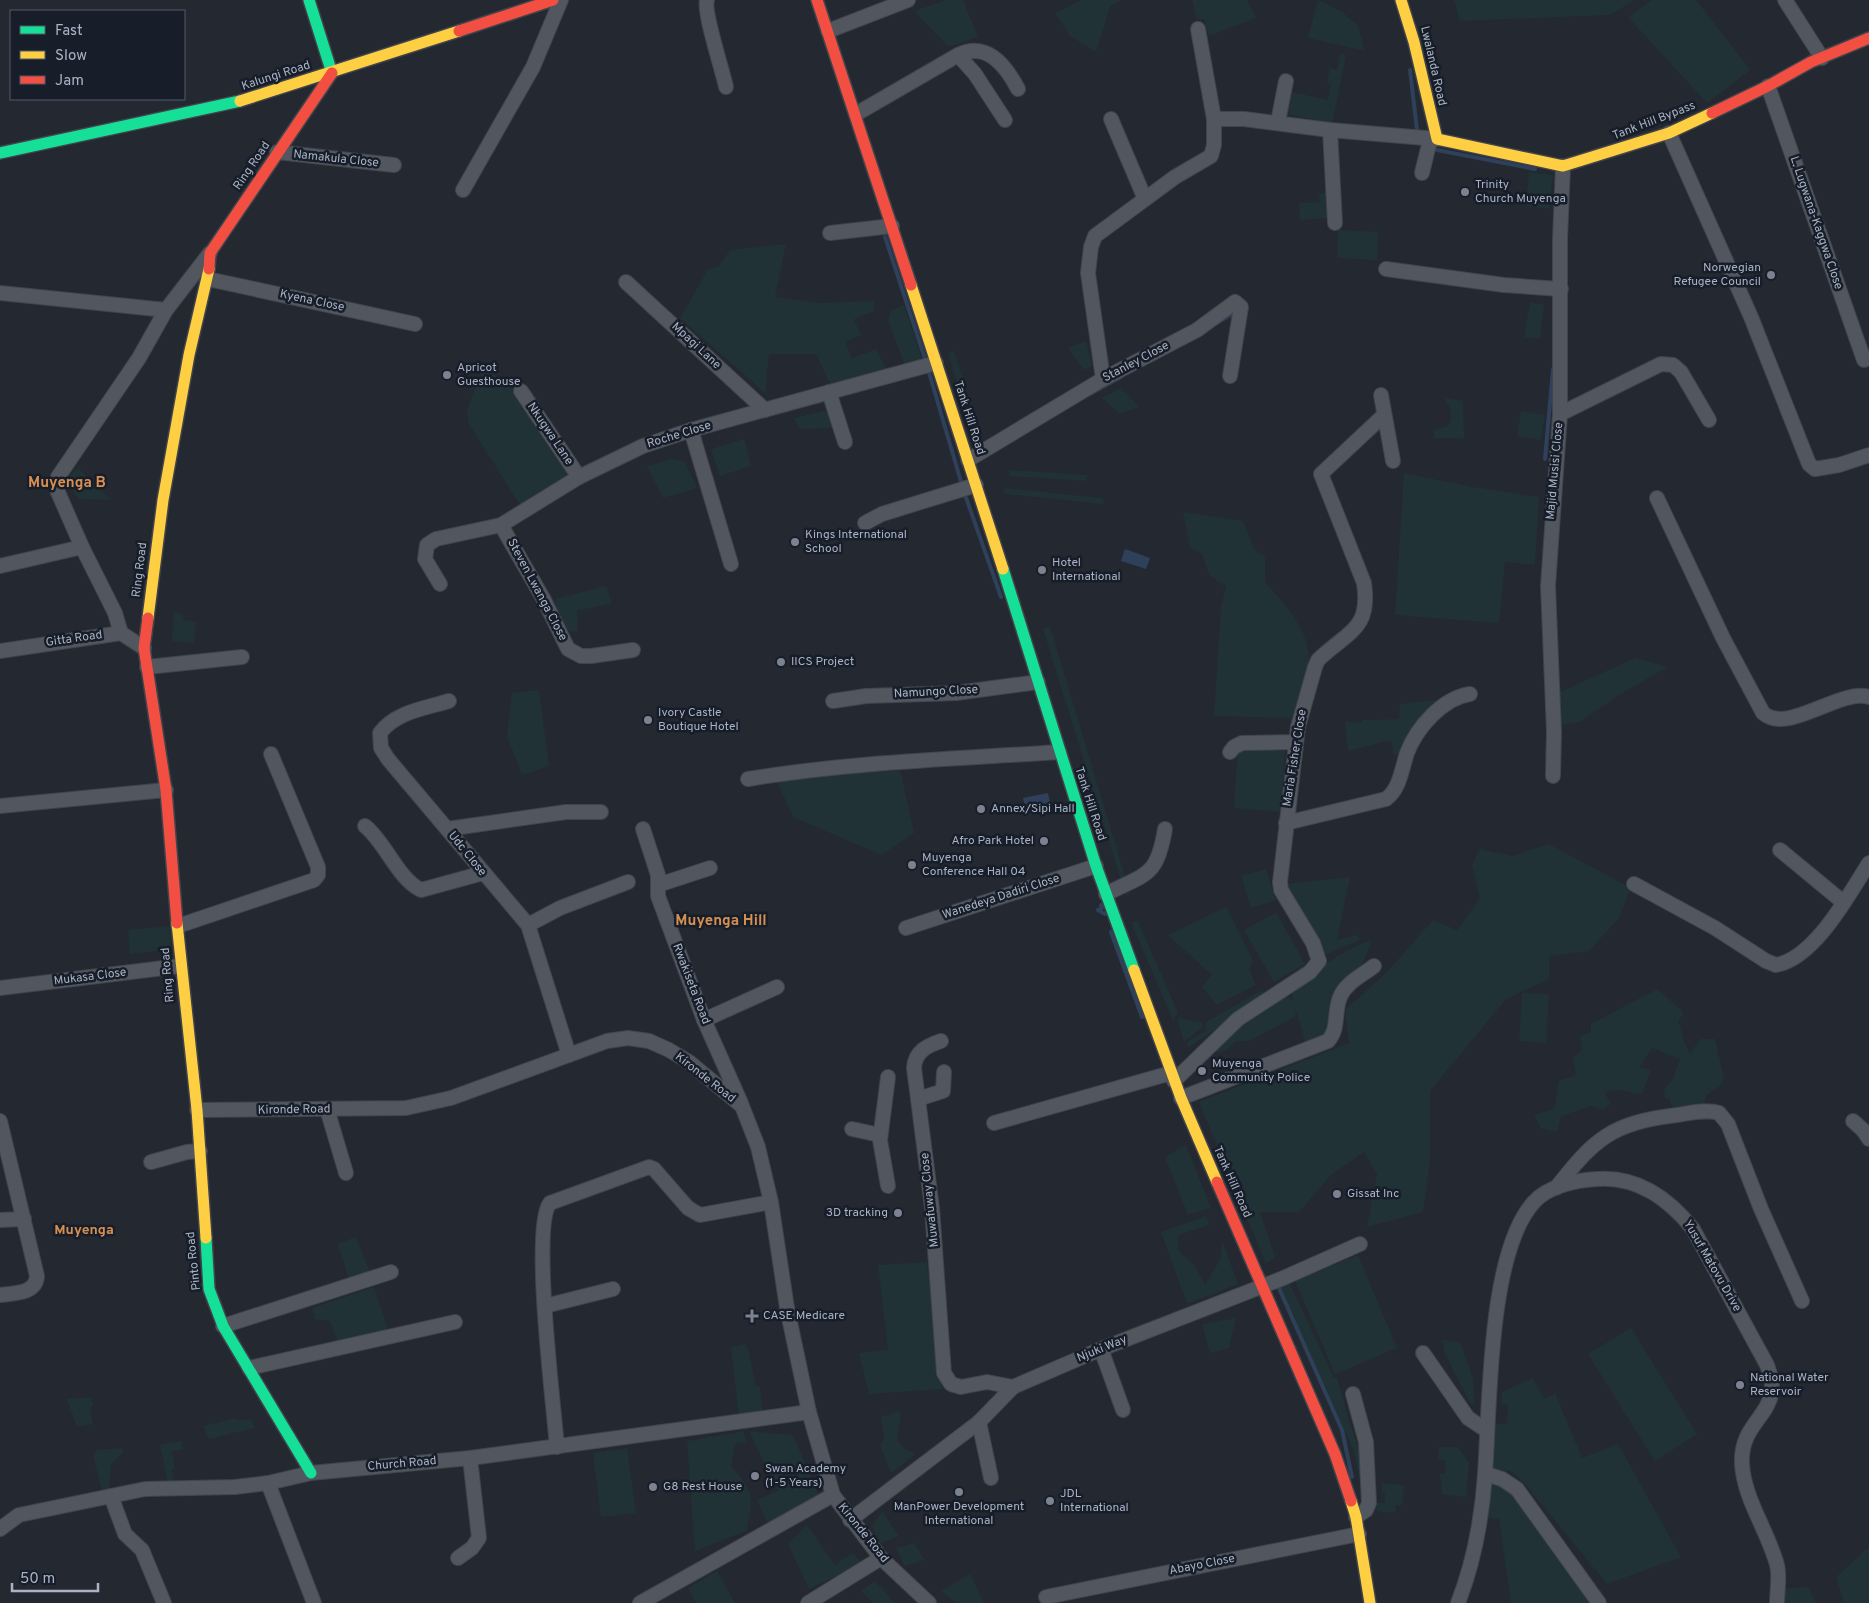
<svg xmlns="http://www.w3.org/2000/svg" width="1869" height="1603" font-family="Overpass,sans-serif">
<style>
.green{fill:#203236}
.water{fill:#2f405a}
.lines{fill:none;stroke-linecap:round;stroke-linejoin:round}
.stream{stroke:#2f405a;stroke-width:4}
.street-casing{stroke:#41444b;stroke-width:16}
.fast-casing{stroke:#41444b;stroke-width:14}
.slow-casing{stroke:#41444b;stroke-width:14}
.jam-casing{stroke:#41444b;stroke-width:14}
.street{stroke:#52575f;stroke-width:14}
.fast{stroke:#16e098;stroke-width:11}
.slow{stroke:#ffcf43;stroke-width:11}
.jam{stroke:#f24e42;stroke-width:11}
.poi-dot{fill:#7b8290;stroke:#171e2a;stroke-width:2}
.labels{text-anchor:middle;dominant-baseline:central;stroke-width:5;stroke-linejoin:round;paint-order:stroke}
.street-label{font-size:12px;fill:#aab3c4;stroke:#171e2a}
.poi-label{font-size:12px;fill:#aab3c4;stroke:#171e2a;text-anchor:start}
.neighbourhood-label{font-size:14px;font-weight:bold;fill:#d89052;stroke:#171e2a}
.quarter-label{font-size:15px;font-weight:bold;fill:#d89052;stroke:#171e2a}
</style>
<rect width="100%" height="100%" fill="#242830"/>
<g class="green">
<path d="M946 0H963L978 37 949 47 914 11Z"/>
<path d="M1082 0H1121L1110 7 1096 52 1070 36 1055 13Z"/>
<path d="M1192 0H1247L1256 18 1209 36 1204 19 1197 20Z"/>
<path d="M1318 0 1341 11 1358 26 1365 51 1308 38Z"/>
<path d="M1454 0H1635L1610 15 1460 21Z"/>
<path d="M1652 0H1696L1750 70 1707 103 1628 17Z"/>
<path d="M1340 54 1346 55 1332 124 1288 114 1292 92 1328 100 1331 84 1327 83 1330 68 1337 70Z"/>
<path d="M1529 172 1553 175 1549 209 1526 206Z"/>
<path d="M1319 193H1329L1330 218 1300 220 1299 203 1320 202Z"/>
<path d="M1338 230 1378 232 1377 260 1337 258Z"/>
<path d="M786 244 775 297 820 303 874 301V311L854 319 861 335 845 342 852 358 876 349 887 370 832 388 816 354H769L765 393 680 318 708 269 718 267 730 250Z"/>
<path d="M1530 302 1544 304 1540 339 1524 337Z"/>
<path d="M904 305 922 360 905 365 888 321 891 311Z"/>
<path d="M1086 341 1092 366 1084 370 1068 348Z"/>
<path d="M954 351 980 435 974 437 948 353Z"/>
<path d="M483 366 516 392 574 476 522 508 469 424 467 411Z"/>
<path d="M1121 388 1139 407 1120 414 1102 398Z"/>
<path d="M1445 398 1463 401 1464 438H1434V430L1448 426C1454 416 1450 408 1445 398Z"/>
<path d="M828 410 833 428 799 429 794 418Z"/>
<path d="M1521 411 1545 415 1541 440 1517 436Z"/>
<path d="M744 439 751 466 720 476 711 449Z"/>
<path d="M672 459 684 461 697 488 663 498 647 466Z"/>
<path d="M78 468 107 496 111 500 79 499 69 486V477Z"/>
<path d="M1009 470 1087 475 1086 481 1009 476Z"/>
<path d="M1404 473 1473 487 1539 497 1535 565 1505 562 1499 623 1395 615Z"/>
<path d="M1003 488 1102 498 1104 504 1005 494Z"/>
<path d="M1183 512 1243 521 1254 549 1265 557V582C1284 604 1314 633 1308 666 1304 683 1297 701 1292 718L1214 716 1221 606 1226 587 1209 575 1203 555 1190 547Z"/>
<path d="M606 586 612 603 577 611 578 631H563L555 599Z"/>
<path d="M174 613 183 614V620L196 621 194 643 172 641Z"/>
<path d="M1050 627 1130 893 1126 896 1043 629Z"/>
<path d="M1635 658 1668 667 1622 693 1580 722 1562 725 1558 693Z"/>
<path d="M539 690 549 766 522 775 507 736 512 693Z"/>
<path d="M1436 700V707L1403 752 1394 756 1391 740 1348 751 1345 721 1361 723 1363 720 1399 719 1400 704Z"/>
<path d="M1238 747 1285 751 1281 812 1234 808Z"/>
<path d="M900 770 914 833 881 855 793 817 776 779Z"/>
<path d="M1549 844 1631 888 1619 918 1589 951 1549 956V979L1506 999 1430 1091V1162L1423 1212 1367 1227 1377 1174 1364 1152 1331 1175 1299 1212H1260L1275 1257 1266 1264 1199 1102 1349 1043 1345 1010 1386 973 1433 920 1457 930 1480 898 1472 865 1480 849 1512 856Z"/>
<path d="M1266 869 1275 900 1251 908 1241 876Z"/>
<path d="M1350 877 1337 940 1357 935 1360 940 1325 955 1284 884Z"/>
<path d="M1226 907 1253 961 1249 969 1256 985 1217 1005 1202 987 1212 975 1168 935Z"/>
<path d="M1276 912 1305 964 1274 982 1244 930Z"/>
<path d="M1138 921 1178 1013 1173 1021 1131 922Z"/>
<path d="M169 926 171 949 130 954 128 930Z"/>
<path d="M1372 940 1361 968 1327 1035 1307 1047 1296 1011 1295 1017 1249 1041H1235L1226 1051 1217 1053 1212 1047 1286 996 1294 1001 1292 993C1316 971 1340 950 1372 940Z"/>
<path d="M1657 989 1681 1010 1683 1015 1678 1021C1684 1035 1682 1041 1690 1053L1701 1039H1715L1724 1079 1720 1086 1706 1095 1704 1105 1680 1109 1671 1105 1669 1099 1665 1098 1664 1089 1672 1081 1680 1059 1652 1048 1640 1067 1651 1070 1642 1094 1618 1090 1605 1092 1610 1104 1603 1109 1591 1106 1561 1116 1557 1132 1541 1128 1534 1115 1554 1109 1559 1081 1576 1075 1573 1058 1582 1050 1580 1036 1591 1032V1024Z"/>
<path d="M1262 990 1265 996 1189 1047 1186 1043 1206 1030V1022Z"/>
<path d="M1522 993 1549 994 1546 1043 1519 1041Z"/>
<path d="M1177 1018 1202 1022V1028L1184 1042Z"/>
<path d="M1186 1145 1211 1208 1188 1215 1165 1157Z"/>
<path d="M1206 1216 1210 1225 1178 1235V1250L1195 1266 1205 1285 1220 1260 1222 1240 1238 1284 1187 1304 1161 1232Z"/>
<path d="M356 1237 371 1275 350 1283 338 1244Z"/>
<path d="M1358 1255 1397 1348 1335 1374 1295 1281Z"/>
<path d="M927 1262 943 1389 869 1394 859 1353 888 1350 878 1265Z"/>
<path d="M1289 1282 1334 1378H1337L1349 1421 1359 1448 1362 1492 1354 1451 1279 1286Z"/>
<path d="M374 1287 389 1333 338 1343 330 1321 315 1319 312 1308Z"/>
<path d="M1236 1318 1229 1348 1210 1353 1202 1324Z"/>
<path d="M1631 1328 1697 1434 1655 1461 1588 1354Z"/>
<path d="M1443 1340 1460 1342 1473 1378 1474 1404 1470 1403 1444 1351Z"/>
<path d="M745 1344 749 1352 756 1387H760L763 1414 739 1419 731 1347Z"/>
<path d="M1533 1378 1544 1399 1555 1393 1582 1458 1618 1444 1681 1557 1607 1584 1521 1479 1510 1471 1491 1469 1494 1425 1507 1423 1508 1405 1502 1403V1392Z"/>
<path d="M91 1397 93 1405 90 1408 93 1424 77 1427 67 1399Z"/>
<path d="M898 1411 901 1414 897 1440 905 1449 916 1454 891 1473 880 1445 884 1439 881 1416 890 1415Z"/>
<path d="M236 1418V1420H252L254 1428 209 1439 203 1426Z"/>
<path d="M744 1431 746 1442 735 1444 731 1466C755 1494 754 1495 746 1531L695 1551 687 1441Z"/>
<path d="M749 1431 793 1435 820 1498 769 1526 757 1500 778 1491Z"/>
<path d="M181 1441 183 1449 172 1452 175 1469 172 1470 174 1481 168 1483 160 1445Z"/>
<path d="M1439 1447H1458L1469 1463 1466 1497 1442 1494 1440 1474 1446 1473 1445 1460H1438Z"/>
<path d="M122 1448 123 1452 111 1464 109 1491H102L93 1455 97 1450Z"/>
<path d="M627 1448 636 1513 601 1517 593 1453Z"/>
<path d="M1489 1480 1508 1485 1591 1603H1511L1499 1519 1482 1517Z"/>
<path d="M1382 1483 1404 1485 1402 1505H1396L1395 1513 1376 1511 1377 1503H1385V1492L1382 1491Z"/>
<path d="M882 1511 899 1536 879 1544 872 1526Z"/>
<path d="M807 1525 835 1565 852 1553 863 1564 809 1589 788 1544Z"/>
<path d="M914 1543 925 1560 904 1566 896 1548Z"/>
<path d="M1869 1547V1603H1844L1836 1577Z"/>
<path d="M717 1571 735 1603H696L688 1588Z"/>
<path d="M970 1574 984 1603H956L941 1591Z"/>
<path d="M875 1581 895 1603H873L861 1591Z"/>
<path d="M1808 1587 1816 1603H1778L1780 1589Z"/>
</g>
<g class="water">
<path d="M1125 549 1150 558 1146 569 1121 561Z"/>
<path d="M1048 793 1051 807 1026 812 1023 798Z"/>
</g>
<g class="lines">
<g class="stream">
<path d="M1410 70 1417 130 1415 134"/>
<path d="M1432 149 1535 169"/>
<path d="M885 237 926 362"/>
<path d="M1217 323 1237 311"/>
<path d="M928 369 964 492 1001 597"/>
<path d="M1090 394 1121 377"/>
<path d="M1545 459 1553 369"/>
<path d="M1101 905 1102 908 1098 910 1105 914"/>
<path d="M1111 932 1142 1017"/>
<path d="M1278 1286 1342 1430 1352 1477"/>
</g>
<g class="street-casing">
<g id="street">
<path d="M707 0C703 11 723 72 726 87"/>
<path d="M1785 0 1822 58"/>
<path d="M1198 29 1214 119"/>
<path d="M828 31 908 0"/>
<path d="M958 55C987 41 1006 66 1018 89"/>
<path d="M1768 86 1864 360"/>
<path d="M856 114 958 55 975 74 1005 120"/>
<path d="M1111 119 1145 199"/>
<path d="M1278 122 1286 81"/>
<path d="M1330 130 1335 223"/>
<path d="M1669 133 1751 317 1809 464 1815 469 1839 465 1869 455"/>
<path d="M277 152 394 165"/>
<path d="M1422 173 1430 140"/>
<path d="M463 190 533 67 561 0"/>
<path d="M830 233 892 226"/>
<path d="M1386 269 1504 285 1561 289"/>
<path d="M208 279 415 324"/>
<path d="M626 282 765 410"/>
<path d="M0 293 166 310"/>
<path d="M1103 379 1088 273 1091 247 1095 236 1175 177 1211 156 1214 145V119H1244L1330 130 1437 139"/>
<path d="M521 391 579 477"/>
<path d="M829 392 845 442"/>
<path d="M1381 395 1393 461"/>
<path d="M1560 414 1661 364 1673 365 1681 372 1709 420"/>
<path d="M691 430 731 564"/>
<path d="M968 460 1103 379 1197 330 1235 302 1241 307 1230 376"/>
<path d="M1657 498 1723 638 1763 713C1788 735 1840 688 1869 697"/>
<path d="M865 523 882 514 976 485"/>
<path d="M501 525 544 600 568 649 581 656H591L633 650"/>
<path d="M82 547 57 490 56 484 58 477 139 358 166 310 210 253"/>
<path d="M0 566 82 547 115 613 121 633"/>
<path d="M440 584 425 559 427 545 436 539 501 525 579 477 643 446 691 430 936 363"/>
<path d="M0 651 121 633 144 648"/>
<path d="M147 667 242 657"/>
<path d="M449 701C426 708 395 712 380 733L381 748 388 759 528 925 569 1055"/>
<path d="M833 701 866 696 956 693 1038 682"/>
<path d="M1230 752 1234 747 1242 743 1296 742"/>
<path d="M1553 776 1554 732 1548 586 1560 414V239L1563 166"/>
<path d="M748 779C851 762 956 759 1059 752"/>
<path d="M0 806 166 790"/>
<path d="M1286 823 1386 799C1400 789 1402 768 1407 753 1417 727 1443 698 1470 694"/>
<path d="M365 826C386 843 398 879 421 890L483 873"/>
<path d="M447 829 566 812H601"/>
<path d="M643 829 658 875V896L704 1020 741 1103"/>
<path d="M1780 850 1843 902"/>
<path d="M1634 884 1715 928 1766 961 1776 965C1815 958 1849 894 1869 863"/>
<path d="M658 885 710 868"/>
<path d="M1106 894C1147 873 1157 877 1165 829"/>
<path d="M528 925 560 908 628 882"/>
<path d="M178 926 314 880 318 875V867L271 754"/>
<path d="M906 928 1096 866"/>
<path d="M0 988 180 966"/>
<path d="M704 1020 777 987"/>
<path d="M941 1041C926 1046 915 1052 914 1068L932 1208 944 1373 951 1384 961 1387 987 1382 1013 1387 1101 1349 1281 1279 1360 1244"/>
<path d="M1174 1081 1238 1019 1310 972 1319 961 1313 943 1281 890 1280 882 1298 727 1315 667 1318 660C1348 631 1371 630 1364 583L1321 474 1384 415"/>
<path d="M1181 1098 1328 1041C1340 1028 1333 1010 1341 995 1347 982 1363 975 1374 966"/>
<path d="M918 1099 943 1091 944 1072"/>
<path d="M327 1109 346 1173"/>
<path d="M197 1110 406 1108 451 1098 607 1041 628 1038 649 1041 669 1050 689 1062 742 1106 758 1147 771 1202 787 1308 809 1412 833 1495 881 1558 929 1603"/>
<path d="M0 1121 37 1276C36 1294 14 1293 0 1295"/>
<path d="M1853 1121 1863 1130 1869 1139"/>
<path d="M994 1123 1171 1073"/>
<path d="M852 1129 880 1135"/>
<path d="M151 1162 187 1152 200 1151"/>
<path d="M888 1186 880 1140 888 1077"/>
<path d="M1556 1188C1595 1138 1612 1123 1677 1115 1690 1113 1706 1109 1719 1113L1728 1124 1761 1209 1802 1301"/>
<path d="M0 1220 24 1219"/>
<path d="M545 1306 613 1289"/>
<path d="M223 1326 391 1272"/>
<path d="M1101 1349 1123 1410"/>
<path d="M1423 1353 1468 1418 1486 1430"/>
<path d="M249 1368 455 1322"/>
<path d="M1353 1394 1366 1442 1369 1503 1366 1510 1356 1517"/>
<path d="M979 1422 991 1478"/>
<path d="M557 1447C554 1408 531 1226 550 1203L649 1167 654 1169 688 1208 700 1215 771 1202"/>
<path d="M1486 1474 1502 1479 1517 1489 1599 1603"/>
<path d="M268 1483 314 1603"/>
<path d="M111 1496 125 1534 142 1550 164 1603"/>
<path d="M850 1520 979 1422 1013 1387"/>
<path d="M0 1529 19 1515 145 1489 235 1487 268 1483 311 1473 470 1458 809 1412"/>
<path d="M458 1558 472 1548 479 1538 470 1458"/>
<path d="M1046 1597 1359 1534"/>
<path d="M640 1603 833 1495"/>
<path d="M808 1603 881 1558"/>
<path d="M1458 1603C1474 1562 1482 1518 1485 1474 1490 1405 1488 1252 1534 1202 1548 1186 1577 1180 1597 1179 1637 1176 1669 1199 1693 1229L1767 1365C1770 1373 1773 1382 1772 1391 1768 1418 1740 1427 1742 1464 1744 1499 1768 1531 1777 1565 1780 1576 1777 1591 1777 1603"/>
</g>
</g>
<g class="fast-casing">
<g id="fast">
<path d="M309 0 332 73"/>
<path d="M0 153 240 101"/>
<path d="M1003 569 1096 866 1134 970"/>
<path d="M206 1238 209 1289 223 1326 311 1473"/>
</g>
</g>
<g class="slow-casing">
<g id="slow">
<path d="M1401 0 1414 42 1437 139 1563 166 1669 133 1712 113"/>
<path d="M240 101 459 31"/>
<path d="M911 285 1003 569"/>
<path d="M148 618 163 500 189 355 209 269"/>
<path d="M177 923 197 1110 206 1238"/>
<path d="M1134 970 1181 1098 1217 1182"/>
<path d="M1351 1501 1356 1517 1370 1603"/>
</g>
</g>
<g class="jam-casing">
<g id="jam">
<path d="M817 0 911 285"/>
<path d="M459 31 553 0"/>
<path d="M1712 113 1768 86 1811 62 1869 38"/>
<path d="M209 269 210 253 332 73"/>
<path d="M148 618 144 648 166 790 177 923"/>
<path d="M1217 1182 1335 1454 1351 1501"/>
</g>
</g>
<use href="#street" class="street"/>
<use href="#fast" class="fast"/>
<use href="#slow" class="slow"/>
<use href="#jam" class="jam"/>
</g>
<g class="poi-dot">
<circle cx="1465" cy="192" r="5"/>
<circle cx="1771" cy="275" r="5"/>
<circle cx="447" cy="375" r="5"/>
<circle cx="795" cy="542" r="5"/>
<circle cx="1042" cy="570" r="5"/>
<circle cx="781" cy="662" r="5"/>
<circle cx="648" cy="720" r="5"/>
<circle cx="981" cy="809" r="5"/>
<circle cx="1044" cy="841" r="5"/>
<circle cx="912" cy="865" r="5"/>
<circle cx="1202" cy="1071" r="5"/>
<circle cx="1337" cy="1194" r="5"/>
<circle cx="898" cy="1213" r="5"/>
<path d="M749.5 1308.5h5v5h5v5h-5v5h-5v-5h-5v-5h5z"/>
<circle cx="1740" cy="1385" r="5"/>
<circle cx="755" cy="1476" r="5"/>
<circle cx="653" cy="1487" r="5"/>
<circle cx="959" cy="1492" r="5"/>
<circle cx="1050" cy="1501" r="5"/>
</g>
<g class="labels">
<g class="street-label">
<text transform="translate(1433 66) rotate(77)">Lwalanda Road</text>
<text transform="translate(276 76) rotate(-18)">Kalungi Road</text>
<text transform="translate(1654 121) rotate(-21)">Tank Hill Bypass</text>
<text transform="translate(336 159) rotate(6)">Namakula Close</text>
<text transform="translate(252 166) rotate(-56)">Ring Road</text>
<text transform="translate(1816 223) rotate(71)">L. Lugwana-Kaggwa Close</text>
<text transform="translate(312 301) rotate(12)">Kyena Close</text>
<text transform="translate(696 346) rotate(43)">Mpagi Lane</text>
<text transform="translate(1136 362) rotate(-28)">Stanley Close</text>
<text transform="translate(969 418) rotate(72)">Tank Hill Road</text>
<text transform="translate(550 434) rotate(56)">Nkugwa Lane</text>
<text transform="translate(679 435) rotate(-17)">Roche Close</text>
<text transform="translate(1555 471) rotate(-85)">Majid Musisi Close</text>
<text transform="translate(140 570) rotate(-83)">Ring Road</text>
<text transform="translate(537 590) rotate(62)">Steven Lwanga Close</text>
<text transform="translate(74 639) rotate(-8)">Gitta Road</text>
<text transform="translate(936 692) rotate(-3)">Namungo Close</text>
<text transform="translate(1295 758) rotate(-81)">Maria Fisher Close</text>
<text transform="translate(1090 804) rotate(72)">Tank Hill Road</text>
<text transform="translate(467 854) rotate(51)">Udc Close</text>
<text transform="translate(1001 897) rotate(-18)">Wanedeya Dadiri Close</text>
<text transform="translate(168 975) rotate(-95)">Ring Road</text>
<text transform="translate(90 977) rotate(-7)">Mukasa Close</text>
<text transform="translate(691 984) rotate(69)">Rwakiseta Road</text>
<text transform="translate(705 1078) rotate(38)">Kironde Road</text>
<text transform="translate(294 1110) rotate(-1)">Kironde Road</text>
<text transform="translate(1232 1182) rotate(66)">Tank Hill Road</text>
<text transform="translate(930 1200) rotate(-96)">Muwafuway Close</text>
<text transform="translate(194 1261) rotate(-96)">Pinto Road</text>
<text transform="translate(1712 1266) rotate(60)">Yusuf Matovu Drive</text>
<text transform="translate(1102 1349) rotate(-22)">Njuki Way</text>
<text transform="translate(402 1464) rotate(-5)">Church Road</text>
<text transform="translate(863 1533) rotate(51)">Kironde Road</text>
<text transform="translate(1202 1565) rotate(-11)">Abayo Close</text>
</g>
<g class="poi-label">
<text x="1475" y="185">Trinity<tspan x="1475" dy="14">Church Muyenga</tspan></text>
<text x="1761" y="268" text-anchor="end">Norwegian<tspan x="1761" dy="14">Refugee Council</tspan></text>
<text x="457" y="368">Apricot<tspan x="457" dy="14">Guesthouse</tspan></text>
<text x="805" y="535">Kings International<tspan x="805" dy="14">School</tspan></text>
<text x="1052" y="563">Hotel<tspan x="1052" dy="14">International</tspan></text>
<text x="791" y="662">IICS Project</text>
<text x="658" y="713">Ivory Castle<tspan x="658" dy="14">Boutique Hotel</tspan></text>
<text x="991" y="809">Annex/Sipi Hall</text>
<text x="1034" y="841" text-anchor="end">Afro Park Hotel</text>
<text x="922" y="858">Muyenga<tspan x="922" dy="14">Conference Hall 04</tspan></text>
<text x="1212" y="1064">Muyenga<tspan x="1212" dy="14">Community Police</tspan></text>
<text x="1347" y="1194">Gissat Inc</text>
<text x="888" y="1213" text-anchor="end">3D tracking</text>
<text x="763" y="1316">CASE Medicare</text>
<text x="1750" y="1378">National Water<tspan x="1750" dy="14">Reservoir</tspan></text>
<text x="765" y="1469">Swan Academy<tspan x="765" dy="14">(1-5 Years)</tspan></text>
<text x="663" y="1487">G8 Rest House</text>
<text x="1060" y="1494">JDL<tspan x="1060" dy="14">International</tspan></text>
<text x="959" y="1507" text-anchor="middle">ManPower Development<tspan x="959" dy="14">International</tspan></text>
</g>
<g class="neighbourhood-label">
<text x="84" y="1230">Muyenga</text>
</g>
<g class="quarter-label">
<text x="67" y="483">Muyenga B</text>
<text x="721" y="921">Muyenga Hill</text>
</g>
</g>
<rect x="10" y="10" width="175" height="90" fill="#171e2a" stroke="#525a68"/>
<rect x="20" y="26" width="25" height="8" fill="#16e098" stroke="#525a68"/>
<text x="55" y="35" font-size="15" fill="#aab3c4">Fast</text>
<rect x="20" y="51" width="25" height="8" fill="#ffcf43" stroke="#525a68"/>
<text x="55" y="60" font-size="15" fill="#aab3c4">Slow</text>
<rect x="20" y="76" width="25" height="8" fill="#f24e42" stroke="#525a68"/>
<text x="55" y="85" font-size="15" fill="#aab3c4">Jam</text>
<path d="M12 1583v8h86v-8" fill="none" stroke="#aab3c4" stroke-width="2.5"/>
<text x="20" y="1583" font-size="15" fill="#aab3c4" stroke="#171e2a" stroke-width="4" paint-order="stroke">50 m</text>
</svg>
